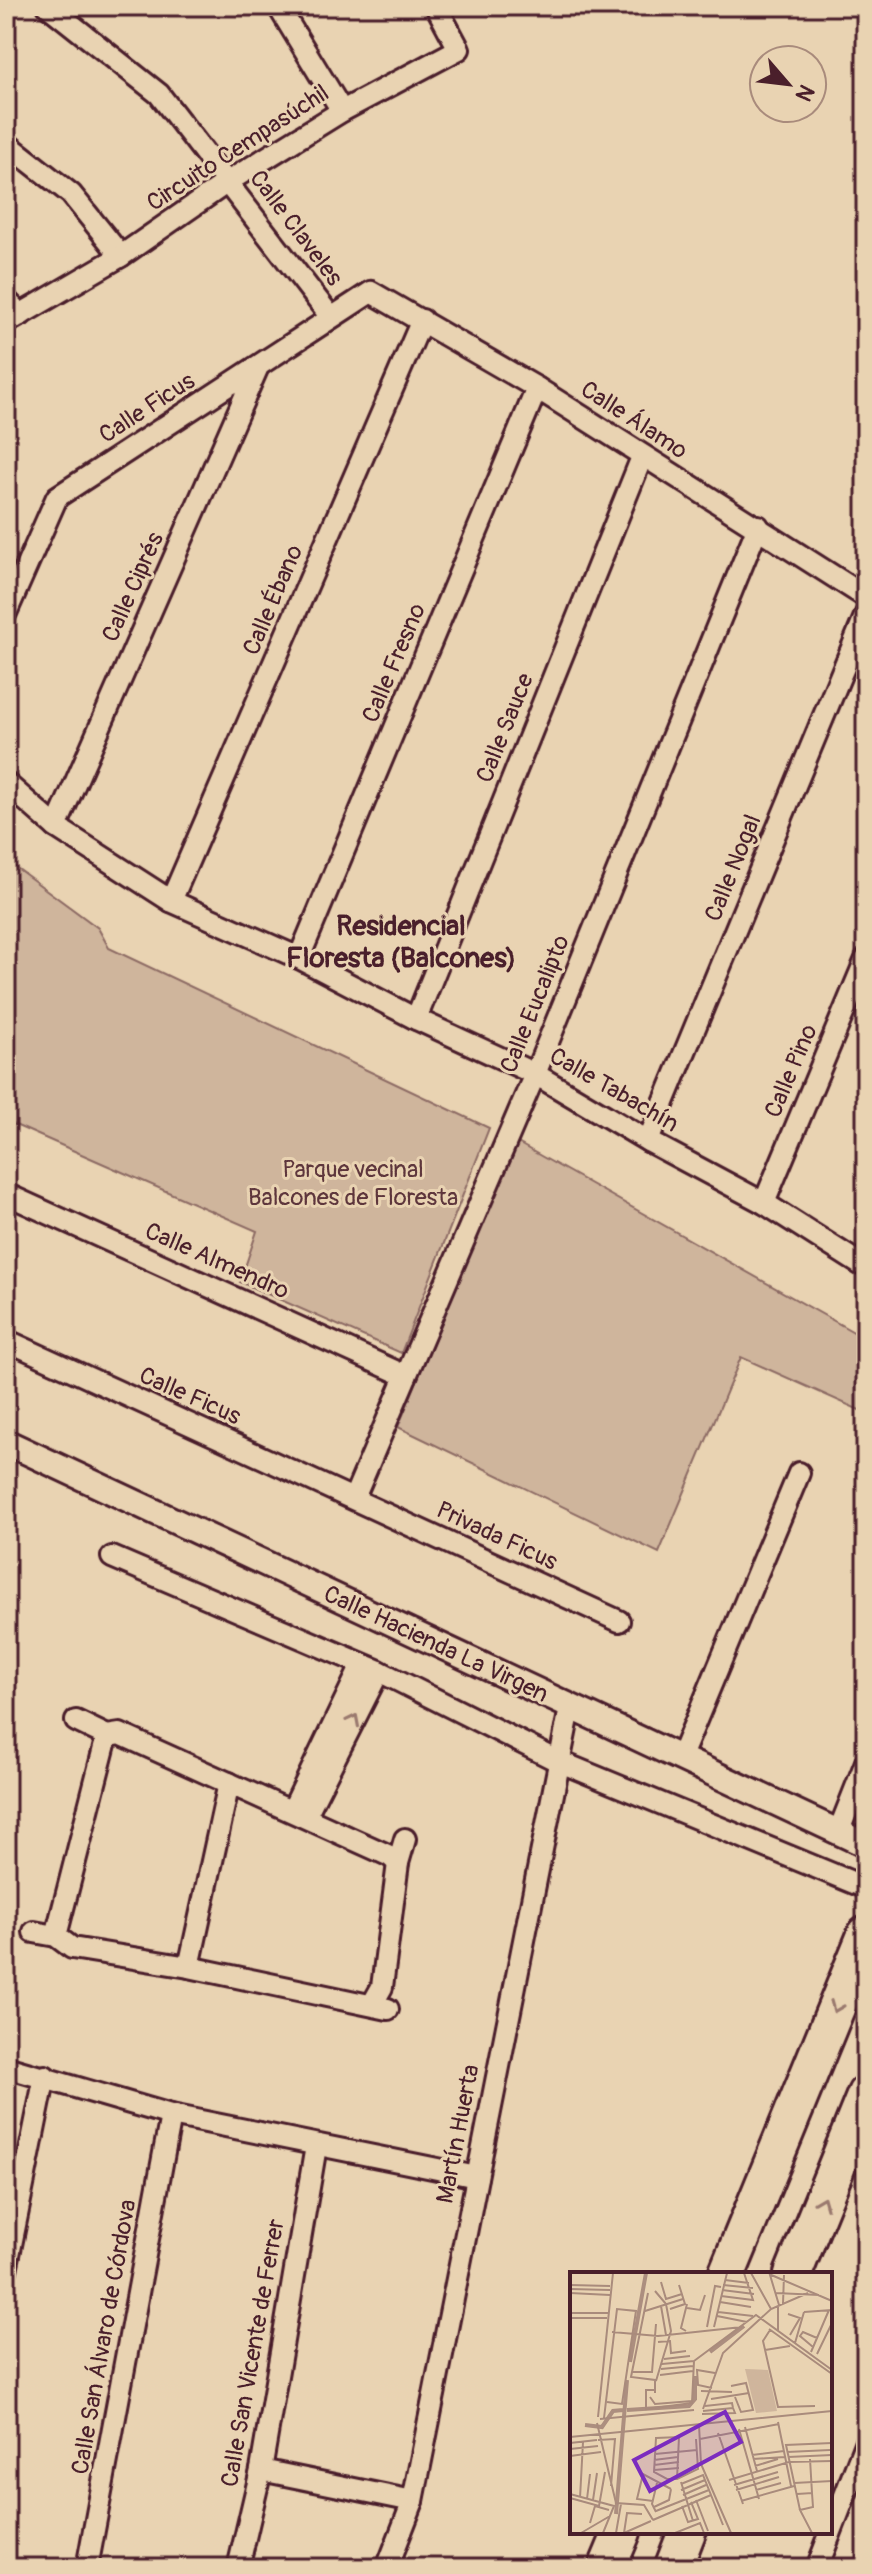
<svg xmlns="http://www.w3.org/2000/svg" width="872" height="2574" font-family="Pangolin,sans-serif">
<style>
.green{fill:#cfb59c;stroke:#8c6a64;stroke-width:2}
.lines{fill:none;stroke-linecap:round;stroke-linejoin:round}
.minor-casing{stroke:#4a1f2b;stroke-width:26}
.tertiary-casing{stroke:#4a1f2b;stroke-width:30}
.motorway-casing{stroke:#4a1f2b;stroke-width:42}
.minor{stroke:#e9d3b2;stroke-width:20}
.tertiary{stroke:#e9d3b2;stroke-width:24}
.motorway{stroke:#e9d3b2;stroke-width:36}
.oneway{stroke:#9a796e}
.labels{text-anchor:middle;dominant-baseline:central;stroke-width:6;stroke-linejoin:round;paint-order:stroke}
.street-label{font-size:24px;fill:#4a1f2b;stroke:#e9d3b2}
.park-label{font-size:24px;fill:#5e363c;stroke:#e9d3b2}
.quarter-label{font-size:28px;font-weight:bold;fill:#4a1f2b;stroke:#e9d3b2}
.inset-river{fill:none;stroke:#ac8e7f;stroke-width:4}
.inset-road{fill:none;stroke:#a98b7c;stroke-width:2}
.view{fill:#7b2cbf;fill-opacity:0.15;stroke:#7b2cbf;stroke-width:4}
.inset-edge{fill:none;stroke:#4a1f2b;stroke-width:4}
</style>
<rect width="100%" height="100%" fill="#e9d3b2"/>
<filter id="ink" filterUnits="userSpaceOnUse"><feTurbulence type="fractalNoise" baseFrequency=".0125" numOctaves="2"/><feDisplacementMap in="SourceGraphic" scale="16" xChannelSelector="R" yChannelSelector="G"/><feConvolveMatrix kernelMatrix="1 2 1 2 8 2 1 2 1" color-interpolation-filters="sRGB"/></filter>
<g filter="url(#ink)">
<g class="green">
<path d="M6 860 98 928 109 948 489 1128 401 1353 240 1282 257 1231 6 1121Z"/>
<path d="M516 1142 866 1339V1413L741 1357 659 1553 398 1427Z"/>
</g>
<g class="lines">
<g class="minor-casing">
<g id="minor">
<path d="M48 6 159 94 330 316"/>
<path d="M278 6 342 111"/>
<path d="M6 143 71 194 121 256"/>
<path d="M6 300 21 315"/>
<path d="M6 323 121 256 229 181 342 111 459 49 436 6"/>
<path d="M6 613 57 497 371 292 537 388 866 597"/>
<path d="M6 783 56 827 171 901 299 958 416 1019 535 1074 648 1141 764 1203 860 1264 866 1262"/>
<path d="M56 827 257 369"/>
<path d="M171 901 422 320"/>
<path d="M299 958 537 388"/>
<path d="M416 1019 642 457"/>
<path d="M648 1141 866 614"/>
<path d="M6 1194 406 1376"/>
<path d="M764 1203 866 959"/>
<path d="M6 1340 619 1621"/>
<path d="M354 1498 535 1074 758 526"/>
<path d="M112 1557 379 1671 558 1761 859 1885"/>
<path d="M76 1721 107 1736 120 1734 390 1856 398 1863"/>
<path d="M680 1759 799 1473"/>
<path d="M293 1809 362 1665"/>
<path d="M306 1815 379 1671"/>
<path d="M838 1833 866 1762"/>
<path d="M34 1932 56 1936 72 1948 189 1967 388 2009"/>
<path d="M56 1936 107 1736"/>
<path d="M189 1967 229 1783"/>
<path d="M373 2003 382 1987 398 1863 405 1839"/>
<path d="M6 2067 171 2115 477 2177"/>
<path d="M6 2270 45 2076"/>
<path d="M261 2470 413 2501"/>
<path d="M87 2568 171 2115"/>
<path d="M238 2568 261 2470 316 2146"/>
<path d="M387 2568 413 2501 570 1708"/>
<path d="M817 2568 866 2441"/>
</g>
</g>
<g class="tertiary-casing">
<path id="tertiary" d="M6 1442 866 1845"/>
</g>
<g class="motorway-casing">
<g id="motorway">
<path d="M727 2274 866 1935"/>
<path d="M793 2274 866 2094"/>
<path d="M607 2568 622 2532"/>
<path d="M673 2568 687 2532"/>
</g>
</g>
<use href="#minor" class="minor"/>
<use href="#tertiary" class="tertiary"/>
<use href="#motorway" class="motorway"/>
</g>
<defs><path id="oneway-chevron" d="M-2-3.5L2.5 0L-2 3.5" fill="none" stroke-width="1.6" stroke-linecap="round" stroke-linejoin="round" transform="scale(2)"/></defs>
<g class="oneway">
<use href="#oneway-chevron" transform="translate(354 1720) rotate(-63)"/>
<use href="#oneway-chevron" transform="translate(836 2007) rotate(112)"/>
<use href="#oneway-chevron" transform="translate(822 2202) rotate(-68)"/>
</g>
</g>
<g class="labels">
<g class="street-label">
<text transform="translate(238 148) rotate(-33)">Circuito Cempasúchil</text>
<text transform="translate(296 228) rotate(53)">Calle Claveles</text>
<text transform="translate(147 408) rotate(-33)">Calle Ficus</text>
<text transform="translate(634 420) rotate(33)">Calle Álamo</text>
<text transform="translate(133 587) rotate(-66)">Calle Ciprés</text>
<text transform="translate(273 600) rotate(-67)">Calle Ébano</text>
<text transform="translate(394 663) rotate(-67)">Calle Fresno</text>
<text transform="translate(505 728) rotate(-68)">Calle Sauce</text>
<text transform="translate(733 868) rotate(-68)">Calle Nogal</text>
<text transform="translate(535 1004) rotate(-68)">Calle Eucalipto</text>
<text transform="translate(791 1071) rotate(-67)">Calle Pino</text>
<text transform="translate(614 1090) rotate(30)">Calle Tabachín</text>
<text transform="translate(217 1261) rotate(24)">Calle Almendro</text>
<text transform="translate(190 1396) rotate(24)">Calle Ficus</text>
<text transform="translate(497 1536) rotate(25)">Privada Ficus</text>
<text transform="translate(436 1644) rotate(25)">Calle Hacienda La Virgen</text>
<text transform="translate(458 2134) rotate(-79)">Martín Huerta</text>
<text transform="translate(104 2337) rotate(-80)">Calle San Álvaro de Córdova</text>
<text transform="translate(253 2353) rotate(-80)">Calle San Vicente de Ferrer</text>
</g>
<g class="park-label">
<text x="353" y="1169">Parque vecinal<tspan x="353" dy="28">Balcones de Floresta</tspan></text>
</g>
<g class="quarter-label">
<text x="401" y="926">Residencial<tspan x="401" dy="32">Floresta (Balcones)</tspan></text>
</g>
</g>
<g transform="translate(570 2272)">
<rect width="262" height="262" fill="#e9d3b2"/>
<path d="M175 97 198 98 207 139 186 141Z" fill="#cfb59c"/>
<path class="inset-river" d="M140 80 174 54M60 90 76 1M57 138 119 134 125 127V104M15 153 32 155 43 139 53 138M46 242 57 108"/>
<path class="inset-road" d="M181 1 201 37M199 2 262 29M200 3 209 33M155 8 179 11M91 10 96 27 112 22M0 13 40 14M153 13 183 16M0 17 40 18M152 18 184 22M85 19 96 32 101 59 86 109M0 21 40 23M78 21 61 105 85 108V121M206 21 249 23M151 24 183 28 174 1M150 30 181 35M213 32 214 3M91 34 96 63M117 36 130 38 135 23M100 37 115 32 109 13M75 39 113 27M148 40 183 44M234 40 262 38M0 41H38M218 42 230 46 220 63M147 44 177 50M0 46H37M137 55 145 14 151 15M144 55 157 1M199 57 262 102M200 58 193 69 208 135 245 134M116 59 111 56 117 32M42 60 88 64 172 55M208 60V35M88 70 100 69 101 81 116 79M225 71 234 40M243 75 230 64 233 60 247 66M195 78 220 74M241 80 259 38M247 82 262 51M94 87 120 84M124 89 186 43 262 98M92 92 124 89M91 97 123 94M62 100H82L86 52M90 103 123 99M161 114 176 111 183 138 171 140 165 125M142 116 128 113 127 98 145 101M86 118H76V137L122 131 124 89M131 119 162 120M80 125 85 132 122 129M141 127 179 121M135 134 162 131 163 136M133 137 153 81 201 37 238 21M133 139 163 136M132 142 165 141 163 136M28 145 43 1M34 146 47 37 66 39 52 132 37 130M30 147 124 138M208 150 221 214M27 151 46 231 74 233 83 248M129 153 131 192 161 261M175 155 187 199M169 157 189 227M148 161 173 232M0 165 262 139M130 167 209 152M28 168 45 167 41 214M0 171 27 168M0 177 28 174M217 180 260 178M85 182 127 178M182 183 214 179M0 184 31 180M218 185 262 183M183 187 215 185M240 187 242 221M84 188 108 185M84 193 109 190M185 194 208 187M84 198 109 196M107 207 109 165 86 166 84 200 97 207H107L109 206 128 197 126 167M159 208 219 190 262 189M111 210 123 249M224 211 262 209M111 212 133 203 153 253M164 213 208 200M111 218 135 208M166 218 209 205M186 218 211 211M0 222 44 234 33 261M227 222 242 221 243 235 230 238 242 261M113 223 136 213M0 226 29 234 35 200M10 226 13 170M17 227 20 202M23 228 27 201M126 228 138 259M83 229 67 227 73 202 101 217M171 229 224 214M112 234 118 250 128 247 121 230M84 235 99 228 101 217M230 238 216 173 262 171M86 239 139 218M86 240 82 232 87 211M83 248 141 223M20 251 25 234 39 238M11 261 40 244M46 261 51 232M54 261 57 241 72 242M54 261 81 249M105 261 130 251 134 261"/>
<path class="view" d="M155 140 171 170 80 219 64 188Z"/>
<rect width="262" height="262" class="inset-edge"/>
</g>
<rect width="872" height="2574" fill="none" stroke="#e9d3b2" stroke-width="32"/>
<rect x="16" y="16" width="840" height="2542" fill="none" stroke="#4a1f2b" stroke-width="3" filter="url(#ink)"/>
<g transform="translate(788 84) rotate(118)"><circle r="38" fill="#e9d3b2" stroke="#a98b7c" stroke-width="2"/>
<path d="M0-6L14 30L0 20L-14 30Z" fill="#4a1f2b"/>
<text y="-12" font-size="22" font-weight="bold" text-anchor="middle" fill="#4a1f2b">N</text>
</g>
</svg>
